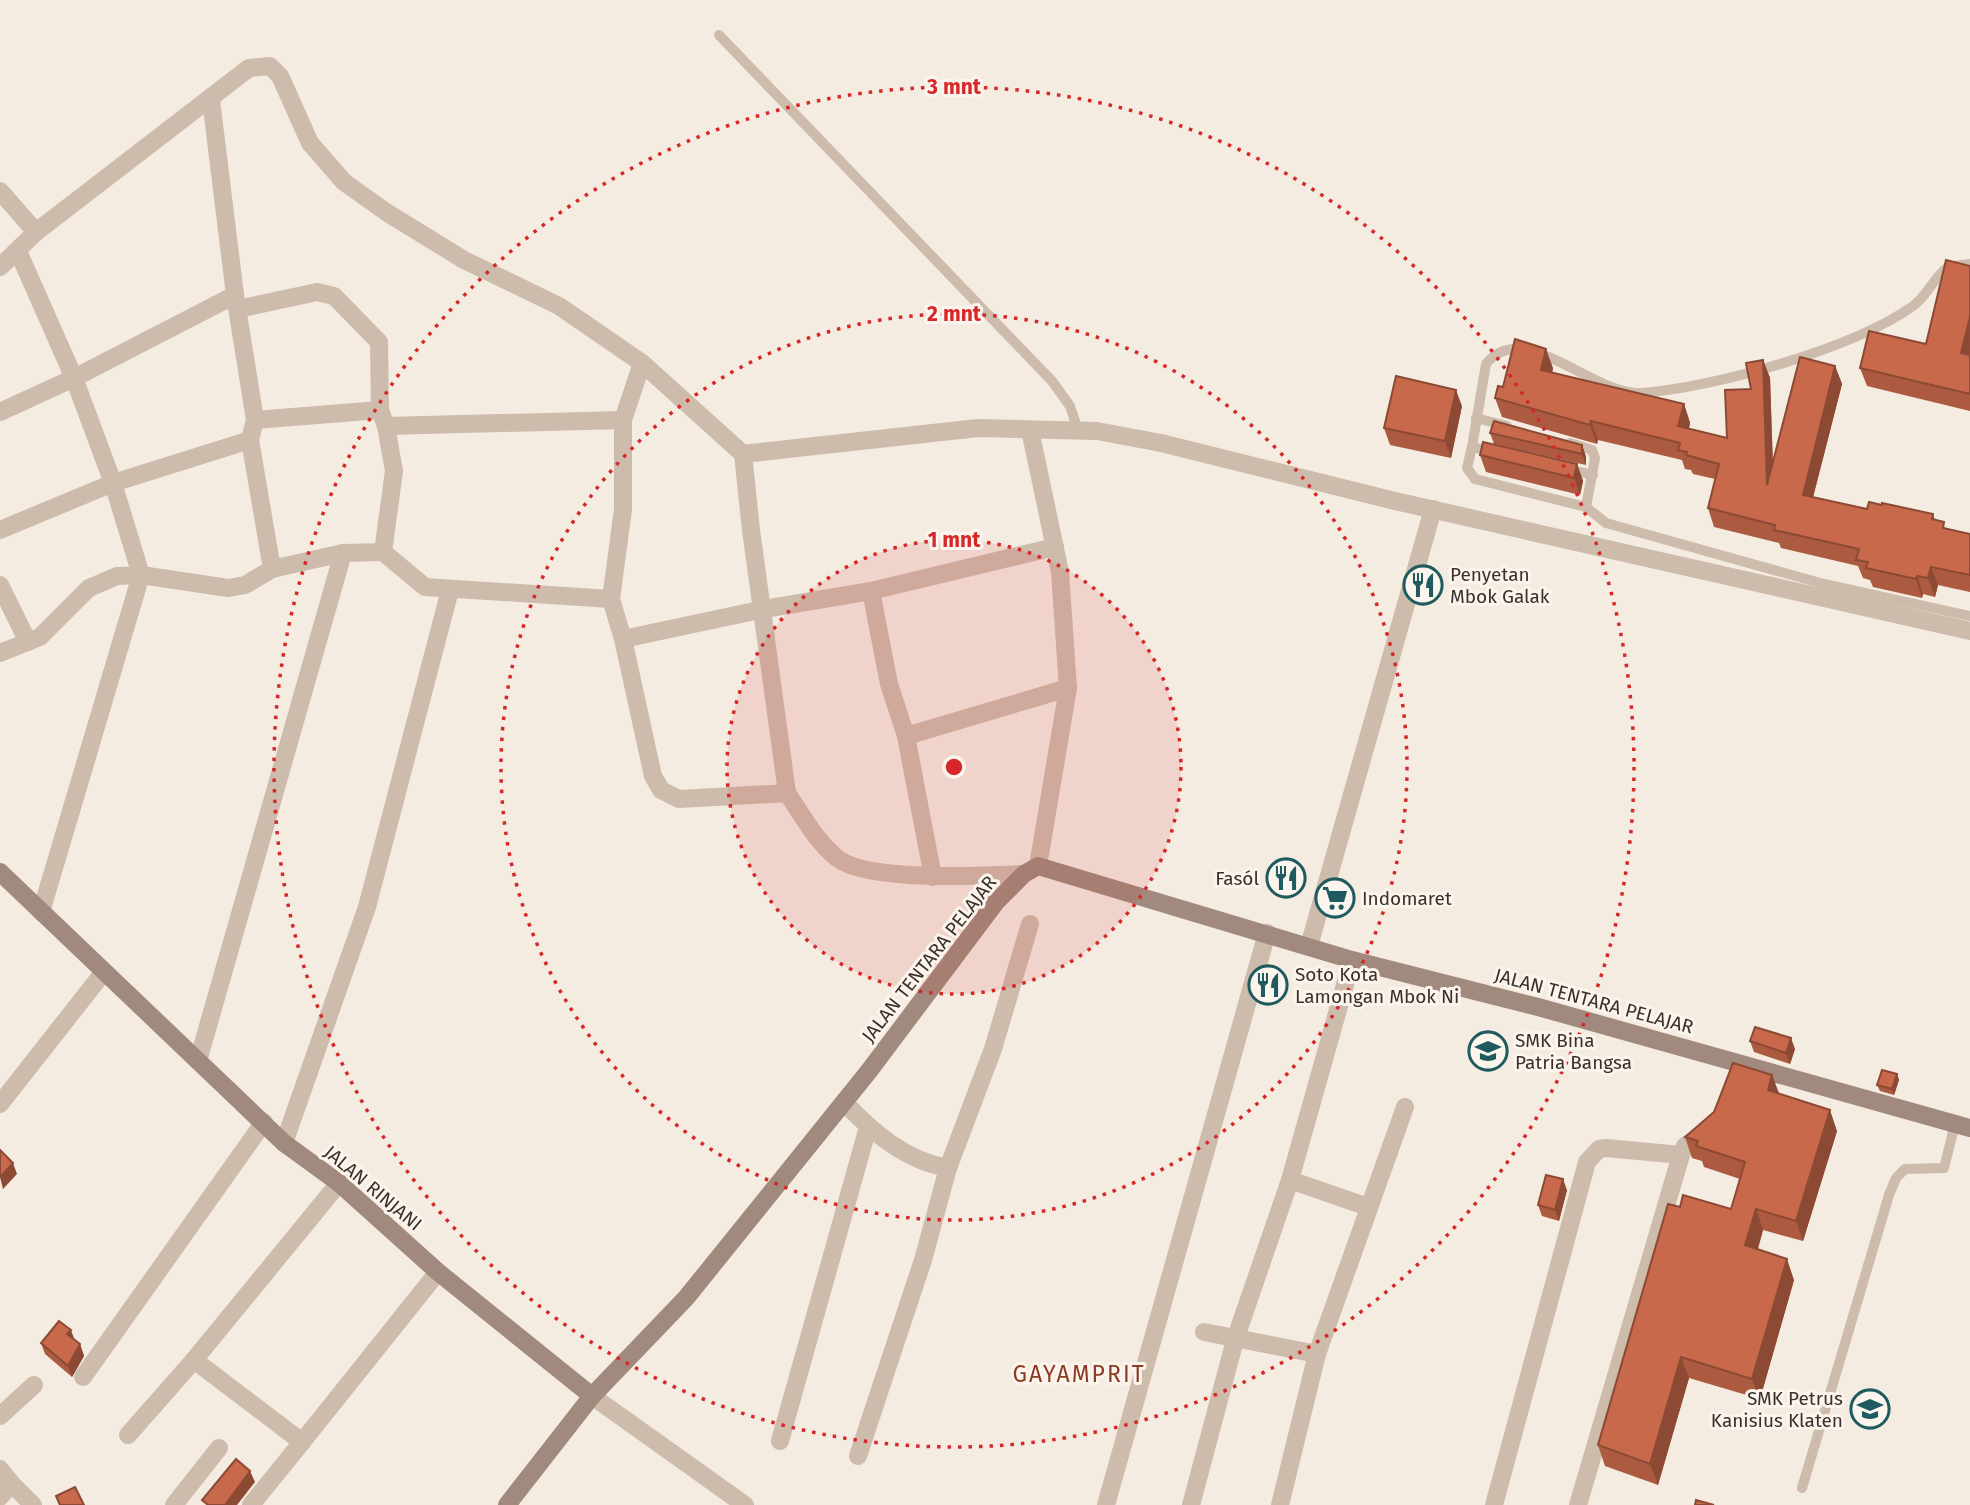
<svg xmlns="http://www.w3.org/2000/svg" width="1970" height="1505" font-family="'Fira Sans',sans-serif">
<style>
.lines{fill:none;stroke-linecap:round;stroke-linejoin:round}
.service{stroke:#cdbbac;stroke-width:10}
.minor{stroke:#cdbbac;stroke-width:18}
.tertiary{stroke:#cdbbac;stroke-width:18}
.secondary{stroke:#a18a7d;stroke-width:18}
.wall{fill:#ac5a40}
.shaded-wall{fill:#8c4a34}
.building{fill:#c8694b;stroke:#8c4a34;stroke-width:2}
.ring{fill:none;stroke:#d62828;stroke-width:3.5;stroke-dasharray:3.5 7}
.labels{text-anchor:middle;dominant-baseline:central;stroke-width:6;stroke-linejoin:round;paint-order:stroke}
.poi-label{font-size:19px;fill:#3b302b;stroke:#fbf5ee;text-anchor:start}
.street-label{font-size:19px;fill:#3b302b;stroke:#fbf5ee}
.quarter-label{font-size:23px;letter-spacing:2px;fill:#8c3b22;stroke:#fbf5ee}
.centre{fill:#d62828;stroke:#fbf5ee;stroke-width:3.5}
.ring-label{font-size:21px;text-anchor:middle;font-weight:bold;fill:#d62828;stroke:#fbf5ee;stroke-width:6;stroke-linejoin:round;paint-order:stroke}
</style>
<rect width="100%" height="100%" fill="#f4ebe1"/>
<g class="lines">
<g class="service">
<path d="M719 35 1052 381 1070 406 1078 430"/>
<path d="M1476 418 1507 426"/>
<path d="M1570 443 1592 450 1595 458 1586 507 1606 523 1824 584 1970 616"/>
<path d="M1472 447 1467 468 1475 479 1586 507"/>
<path d="M1494 452 1472 447 1486 364C1523 317 1594 396 1641 393 1714 388 1854 348 1913 306 1928 295 1934 277 1948 267L1970 264"/>
<path d="M1568 469 1593 475"/>
<path d="M1802 1488 1889 1195 1896 1178 1905 1169 1944 1168 1955 1124"/>
</g>
<g class="minor">
<path d="M211 100 235 295 255 420 250 440 272 569"/>
<path d="M0 191 36 232"/>
<path d="M18 251 74 378 113 483 141 575 41 912"/>
<path d="M0 267 36 232 249 68 270 66 280 76 310 143 344 182 386 212 464 260 559 306 642 363 743 454 978 428 1097 431 1161 443 1395 501 1970 631"/>
<path d="M238 309 317 292 334 296 379 342 380 410 386 426 394 471 383 552"/>
<path d="M0 412 74 378 235 295"/>
<path d="M255 420 380 410"/>
<path d="M386 426 623 420"/>
<path d="M1030 430 1060 572 1068 688 1038 866"/>
<path d="M743 454 751 530 787 793"/>
<path d="M0 530 113 483 250 440"/>
<path d="M0 585 28 642"/>
<path d="M871 591 889 684 906 736 933 877"/>
<path d="M611 599 623 509V420L642 363"/>
<path d="M623 639 764 609 871 591 1055 547"/>
<path d="M0 653 40 637 89 588 117 576 141 575 228 588 245 585 272 569 343 553 383 552 425 587 611 599 623 639 653 776 661 790 679 799 787 793C802 815 816 841 837 858 867 882 984 876 1024 874"/>
<path d="M906 736 1068 688"/>
<path d="M1309 946 1433 509"/>
<path d="M198 1061 343 553"/>
<path d="M844 1102C872 1132 906 1161 948 1168"/>
<path d="M0 1104 103 973"/>
<path d="M284 1143 367 907 450 590"/>
<path d="M1290 1180 1368 1207"/>
<path d="M1204 1332 1317 1354"/>
<path d="M194 1360 302 1442 251 1505"/>
<path d="M83 1377 264 1122"/>
<path d="M0 1416 34 1385"/>
<path d="M128 1435 194 1360 339 1183"/>
<path d="M780 1441 868 1127"/>
<path d="M302 1442 438 1272"/>
<path d="M858 1456 923 1260 948 1168 993 1049 1030 924"/>
<path d="M0 1469 12 1484 0 1497"/>
<path d="M12 1484 33 1505"/>
<path d="M174 1505 219 1448"/>
<path d="M1106 1505 1267 933"/>
<path d="M1191 1505 1235 1340 1290 1180 1352 960"/>
<path d="M1280 1505 1317 1354 1405 1107"/>
<path d="M1494 1505 1587 1162 1599 1149 1606 1148 1681 1155"/>
<path d="M1578 1505 1681 1155 1685 1146 1705 1133"/>
</g>
<path class="tertiary" d="M592 1396 745 1505"/>
<g class="secondary">
<path d="M0 872 284 1143 339 1183 438 1272 592 1396"/>
<path d="M507 1505 592 1396 686 1298 869 1071 996 902 1024 874 1038 866 1352 960 1538 1007 1970 1128"/>
</g>
</g>
<g class="wall">
<path d="M1970 266V411L1867 386 1860 368 1926 344Z"/>
<path d="M1763 360 1770 378 1773 464 1835 366 1842 384 1813 497 1867 509 1882 505 1933 514 1935 520 1947 529 1970 534V592L1938 585 1935 597 1923 594 1922 598 1873 587 1870 580 1863 578 1858 566 1781 548 1779 543 1714 527 1708 508 1715 479 1693 474 1691 470 1685 469 1682 460 1598 440 1597 444 1502 417 1495 398 1503 387 1553 368 1552 373 1684 404 1690 423 1689 429 1727 438 1751 389Z"/>
<path d="M1462 406 1451 458 1390 445 1384 428Z"/>
<path d="M1490 433 1582 445 1586 457V465L1494 444Z"/>
<path d="M1480 455 1577 464 1583 481 1580 495 1486 472Z"/>
<path d="M1750 1041 1795 1049 1790 1064 1754 1052Z"/>
<path d="M1897 1074 1899 1080 1894 1095 1880 1091 1877 1085Z"/>
<path d="M1772 1075 1779 1094 1837 1131 1803 1241 1763 1230 1758 1249 1794 1280 1760 1399 1689 1378 1658 1485 1605 1466 1598 1445 1680 1207 1731 1209 1740 1179 1704 1167 1702 1161 1692 1158 1685 1137Z"/>
<path d="M1567 1190 1559 1221 1542 1216 1538 1205Z"/>
<path d="M74 1339 80 1344 84 1356 72 1377 45 1354 41 1343Z"/>
</g>
<g class="shaded-wall">
<path d="M1970 317V364L1961 353Z"/>
<path d="M1546 349 1553 368 1548 389 1541 370Z"/>
<path d="M1763 360 1770 378 1774 504 1767 485Z"/>
<path d="M1835 366 1842 384 1809 513 1803 495Z"/>
<path d="M1456 390 1462 406 1451 458 1445 441Z"/>
<path d="M1684 404 1690 423 1685 445 1678 426Z"/>
<path d="M1591 421 1598 440 1597 444 1590 425Z"/>
<path d="M1582 445 1586 457V465L1582 454Z"/>
<path d="M1577 464 1583 481 1580 495 1574 478Z"/>
<path d="M1931 567 1938 585 1935 597 1928 578Z"/>
<path d="M1917 576 1923 594 1922 598 1916 579Z"/>
<path d="M1791 1038 1795 1049 1790 1064 1786 1053Z"/>
<path d="M1897 1074 1899 1080 1894 1095 1892 1089Z"/>
<path d="M1772 1075 1780 1096 1768 1090Z"/>
<path d="M1830 1110 1837 1131 1803 1241 1796 1221Z"/>
<path d="M13 1163 17 1174 3 1189 0 1177Z"/>
<path d="M1563 1179 1567 1190 1559 1221 1555 1210Z"/>
<path d="M1756 1209 1763 1230 1753 1265 1745 1245Z"/>
<path d="M1787 1259 1794 1280 1760 1399 1752 1379Z"/>
<path d="M71 1330 75 1341 67 1334Z"/>
<path d="M80 1344 84 1356 72 1377 68 1366Z"/>
<path d="M1681 1357 1689 1378 1658 1485 1650 1464Z"/>
<path d="M250 1471 255 1482 237 1505H225Z"/>
</g>
<g class="building">
<path d="M1946 260 1970 266V317L1961 353 1970 355V394L1860 368 1869 331 1926 344Z"/>
<path d="M1515 339 1546 349 1541 370 1684 404 1678 426 1727 438 1725 390 1751 389 1746 363 1763 360 1767 485 1800 357 1835 366 1803 495 1867 509 1869 502 1882 505V503L1933 514 1932 519 1944 522 1943 528 1970 534V575L1931 567 1928 578 1917 576 1916 579 1866 568 1868 562 1856 560 1859 549 1774 530 1775 525 1708 508 1719 464 1686 455 1687 452 1678 450 1680 443 1591 421 1590 425 1495 398 1498 386 1503 387Z"/>
<path d="M1396 376 1456 390 1445 441 1384 428Z"/>
<path d="M1494 421 1582 445V454L1490 433Z"/>
<path d="M1483 442 1577 464 1574 478 1480 455Z"/>
<path d="M1755 1027 1791 1038 1786 1053 1750 1041Z"/>
<path d="M1733 1063 1772 1075 1768 1090 1830 1110 1796 1221 1756 1209 1745 1245 1787 1259 1752 1379 1681 1357 1650 1464 1598 1445 1668 1204 1680 1207 1683 1195 1731 1209 1745 1162 1696 1146 1698 1141 1685 1137 1714 1112Z"/>
<path d="M1882 1070 1897 1074 1892 1089 1877 1085Z"/>
<path d="M0 1150 13 1163 0 1177Z"/>
<path d="M1546 1175 1563 1179 1555 1210 1538 1205Z"/>
<path d="M59 1321 71 1330 67 1334 80 1344 68 1366 41 1343Z"/>
<path d="M236 1459 250 1471 225 1505H208L202 1500Z"/>
<path d="M75 1487 84 1505H60L56 1496Z"/>
<path d="M1696 1500 1714 1505H1695Z"/>
</g>
<circle cx="954" cy="767" r="227" fill="#d62828" fill-opacity=".12"/>
<g class="ring">
<circle cx="954" cy="767" r="227"/>
<circle cx="954" cy="767" r="453"/>
<circle cx="954" cy="767" r="680"/>
</g>
<defs>
<g id="restaurant-ring" transform="scale(2.0125)"><circle r="9.5" fill="#fbf5ee" stroke="#1f5a5e" stroke-width="1.5"/><path d="M-5-6h1v4h1v-4h1v4h1v-4h1v5L-1.5 .5V6h-2V.5L-5-1ZM5-6V6H3V1.5H1.5Q1.5-4 5-6Z" fill="#1f5a5e"/></g>
<g id="supermarket-ring" transform="scale(2.0125)"><circle r="9.5" fill="#fbf5ee" stroke="#1f5a5e" stroke-width="1.5"/><path d="M-6-5.5h2.5l.6 2H6L4.5 2H-2.5L-4.4-4H-6ZM-1.5 3.2a1.3 1.3 0 1 0 .1 0ZM3 3.2a1.3 1.3 0 1 0 .1 0Z" fill="#1f5a5e"/></g>
<g id="school-ring" transform="scale(2.0125)"><circle r="9.5" fill="#fbf5ee" stroke="#1f5a5e" stroke-width="1.5"/><path d="M0-5L7-2L0 1L-7-2ZM-4 1L0 2.5L4 1V4Q0 6-4 4Z" fill="#1f5a5e"/></g>
</defs>
<g fill-rule="evenodd">
<use href="#restaurant-ring" x="1423" y="585"/>
<use href="#restaurant-ring" x="1286" y="878"/>
<use href="#supermarket-ring" x="1335" y="898"/>
<use href="#restaurant-ring" x="1268" y="985"/>
<use href="#school-ring" x="1488" y="1051"/>
<use href="#school-ring" x="1870" y="1409"/>
</g>
<g class="labels">
<g class="poi-label">
<text x="1450" y="574">Penyetan<tspan x="1450" dy="22">Mbok Galak</tspan></text>
<text x="1259" y="878" text-anchor="end">Fasól</text>
<text x="1362" y="898">Indomaret</text>
<text x="1295" y="974">Soto Kota<tspan x="1295" dy="22">Lamongan Mbok Ni</tspan></text>
<text x="1515" y="1040">SMK Bina<tspan x="1515" dy="22">Patria Bangsa</tspan></text>
<text x="1843" y="1398" text-anchor="end">SMK Petrus<tspan x="1843" dy="22">Kanisius Klaten</tspan></text>
</g>
<g class="street-label">
<text transform="translate(929 959) rotate(-52)">JALAN TENTARA PELAJAR</text>
<text transform="translate(1594 1001) rotate(15)">JALAN TENTARA PELAJAR</text>
<text transform="translate(373 1188) rotate(40)">JALAN RINJANI</text>
</g>
<g class="quarter-label">
<text x="1079" y="1374">GAYAMPRIT</text>
</g>
</g>
<circle cx="954" cy="767" r="10" class="centre"/>
<g class="ring-label">
<text x="954" y="94">3 mnt</text>
<text x="954" y="321">2 mnt</text>
<text x="954" y="547">1 mnt</text>
</g>
</svg>
